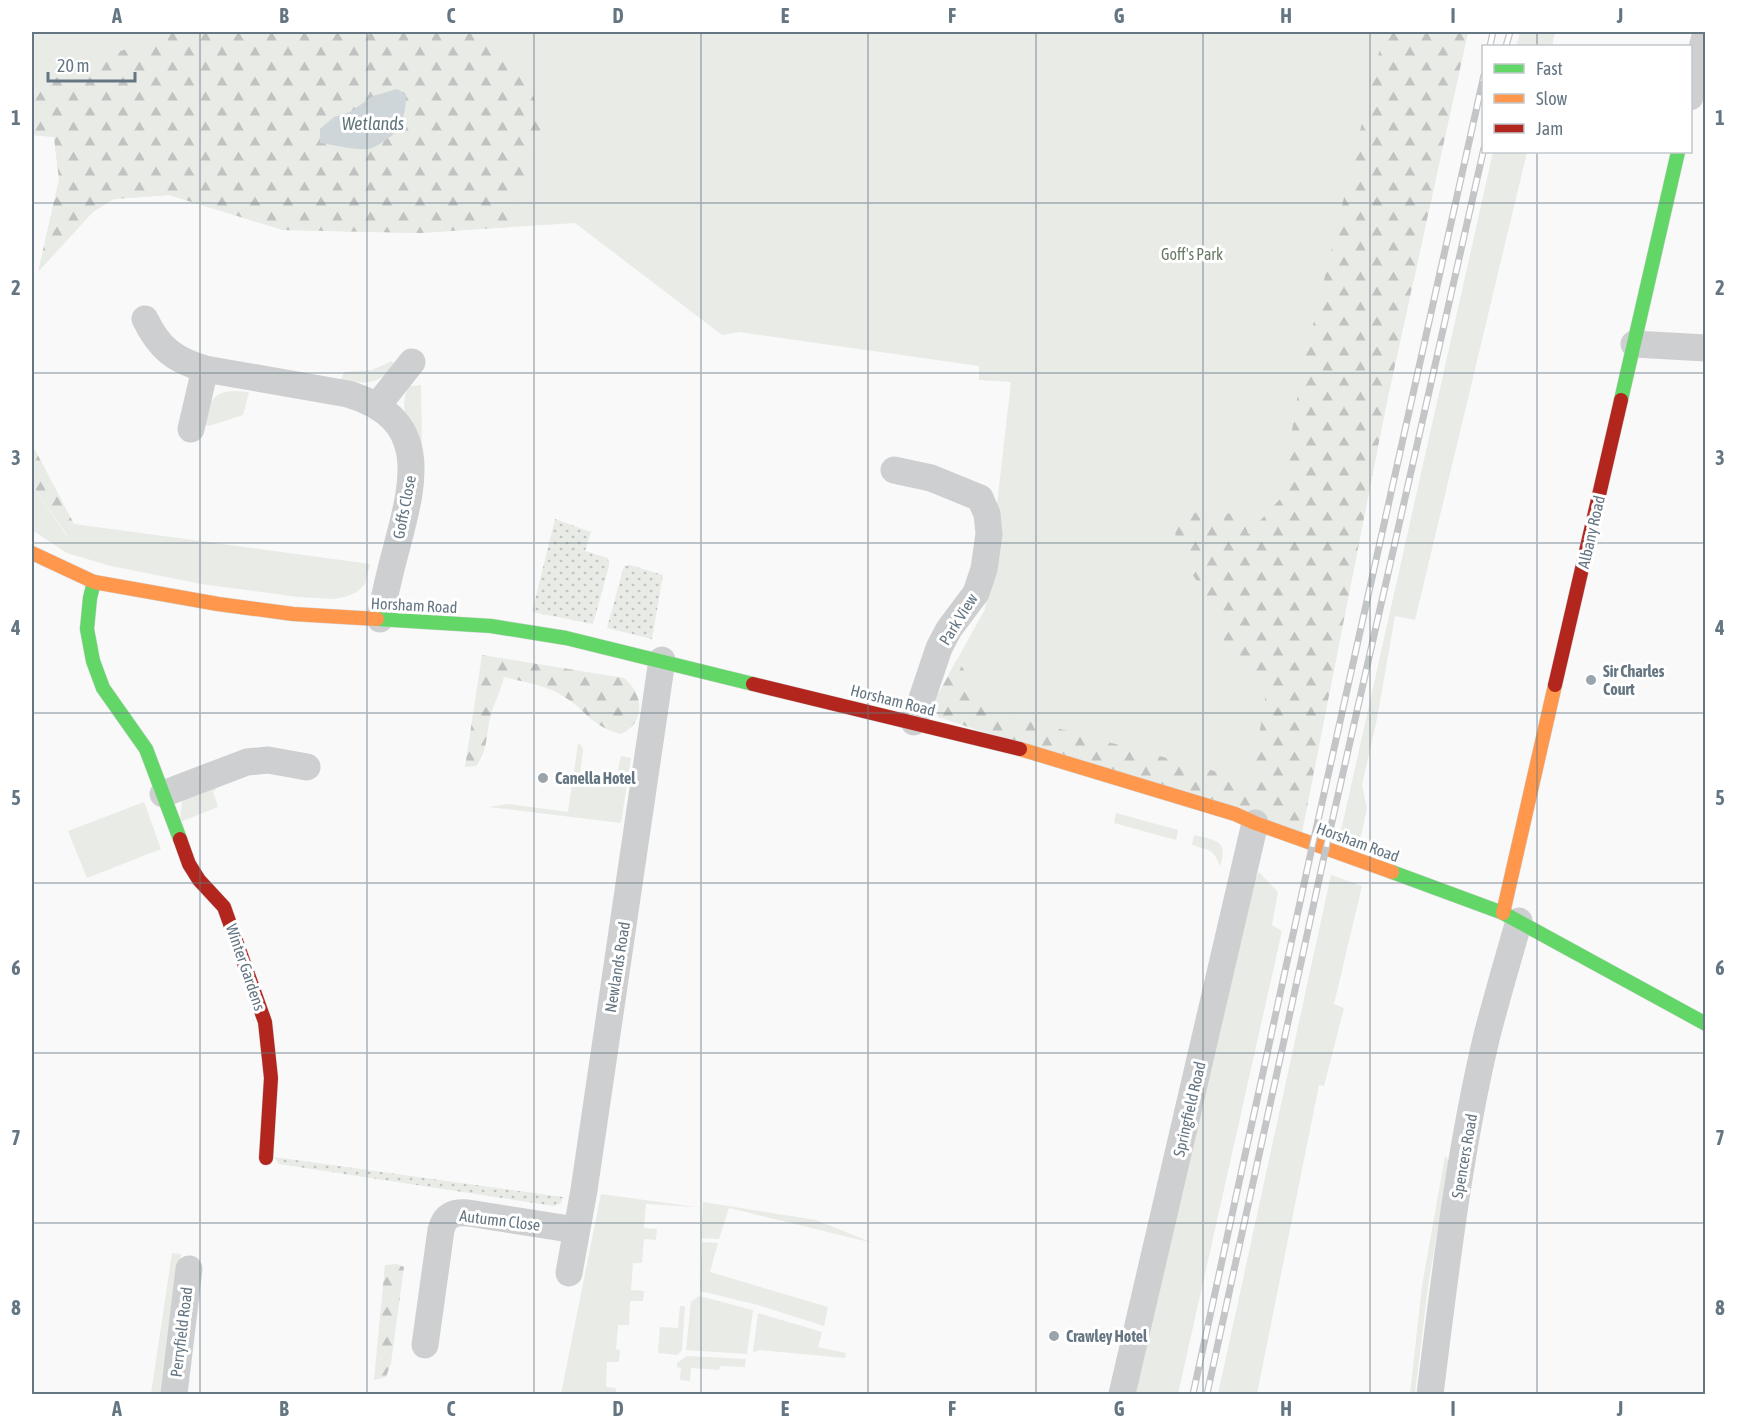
<svg xmlns="http://www.w3.org/2000/svg" width="1737" height="1426" font-family="'Asap Condensed',sans-serif">
<style>
.green{fill:#e8ebe6}
.forest{fill:url(#forest-firs)}
.garden{fill:url(#garden-dots)}
.water{fill:#ced6d9}
.lines{fill:none;stroke-linecap:round;stroke-linejoin:round}
.fast-casing{stroke:#d5d6d7;stroke-width:15}
.slow-casing{stroke:#d5d6d7;stroke-width:15}
.jam-casing{stroke:#d5d6d7;stroke-width:15}
.street{stroke:#cecfd0;stroke-width:27}
.fast{stroke:#63d668;stroke-width:14}
.slow{stroke:#ff974d;stroke-width:14}
.jam{stroke:#b3261e;stroke-width:14}
.rail-casing{stroke:#c3c5c6;stroke-width:7}
.rail{stroke:#fff;stroke-width:4.5;stroke-dasharray:14;stroke-linecap:butt}
.grid{fill:none;stroke:#657683;stroke-width:1.5;stroke-opacity:0.55}
.poi-dot{fill:#99a4ac;stroke:#fff;stroke-width:2}
.labels{text-anchor:middle;dominant-baseline:central;stroke-width:6;stroke-linejoin:round;paint-order:stroke}
.park-label{font-size:16px;fill:#687a64;stroke:#fff}
.street-label{font-size:16px;fill:#657683;stroke:#fff}
.poi-label{font-size:16px;font-weight:bold;fill:#657683;stroke:#fff;text-anchor:start}
.water-label{font-size:18px;font-style:italic;fill:#60757c;stroke:#fff}
.neatline{fill:none;stroke:#657683;stroke-width:2}
.grid-label{font-size:20px;text-anchor:middle;font-weight:bold;fill:#657683}
</style>
<defs>
<pattern id="forest-firs" width="22" height="20" patternUnits="userSpaceOnUse" patternTransform="scale(1.5)"><rect width="22" height="20" fill="#e8ebe6"/><path d="M5 1l3.5 6h-7zM16 11l3.5 6h-7z" fill="#c0c3c0"/></pattern>
<pattern id="garden-dots" width="8" height="8" patternUnits="userSpaceOnUse" patternTransform="scale(1.5)"><rect width="8" height="8" fill="#e8ebe6"/><path d="M2 2h.1M6 6h.1" fill="none" stroke="#c0c3c0" stroke-width="1.8" stroke-linecap="round"/></pattern>
</defs>
<rect width="100%" height="100%" fill="#f9f9f9"/>
<g class="green">
<path d="M32 32H1468L1386 406 1301 837 936 698 985 609 1011 382 979 380V366L739 332 722 335 575 223 420 233 283 230 169 195 114 199 59 179 54 137 32 135Z"/>
<path d="M1520 32H1555L1552 46H1516Z"/>
<path d="M1493 152H1527L1415 620 1395 616 1377 719 1362 785 1367 808 1360 841 1340 835Z"/>
<path d="M392 361 394 364C378 386 366 384 341 380L344 372 372 370Z"/>
<path d="M421 385 422 445C409 422 398 413 408 386Z"/>
<path d="M234 391 249 392 243 415 209 426 204 424C210 405 210 392 234 391Z"/>
<path d="M32 485 67 536 74 524 370 564 365 584 357 592 345 597 333 599 298 597 201 584 111 566 67 553 32 530Z"/>
<path d="M578 744 581 745 583 750 580 774 616 780 621 756 631 758 621 823 489 807 508 804 568 812Z"/>
<path d="M214 783 216 790 213 791 218 807 180 822 182 801Z"/>
<path d="M144 802 161 849 87 878 68 831Z"/>
<path d="M1116 813 1178 830 1176 840 1114 823Z"/>
<path d="M1194 835C1215 840 1229 840 1220 866 1214 849 1208 850 1192 845Z"/>
<path d="M1259 872 1278 892 1272 925 1282 931 1178 1394H1134L1255 880Z"/>
<path d="M1331 875 1362 886 1334 1004 1344 1008 1324 1086 1319 1085 1257 1394H1218Z"/>
<path d="M1445 1156 1449 1161 1428 1287 1415 1394H1410L1422 1286Z"/>
<path d="M601 1194 696 1207 646 1204 644 1228 657 1229 656 1240 644 1239 642 1263H633L631 1290 644 1291 643 1301H630L629 1325H618L616 1349 620 1350 619 1362H607L606 1387 616 1388V1394H561Z"/>
<path d="M703 1202 816 1220 873 1243 729 1208 719 1239 701 1238Z"/>
<path d="M702 1242 718 1243 710 1272 828 1307 824 1326 758 1305 700 1291Z"/>
<path d="M172 1253 181 1254 161 1394H151Z"/>
<path d="M699 1296 753 1310 747 1354 686 1350 691 1302Z"/>
<path d="M680 1306H685L682 1350 677 1355 658 1353 660 1327 678 1328Z"/>
<path d="M758 1313 822 1332 818 1347 846 1353 845 1358 760 1350 753 1352Z"/>
<path d="M687 1356 746 1359 745 1367 720 1366 719 1370 691 1368 690 1381 680 1380 681 1368 677 1367V1363Z"/>
</g>
<g class="forest">
<path d="M173 32H479L505 48 530 85 542 126 506 227 420 233 283 230 169 195 114 199 93 212 38 272 59 179 54 137 32 135V92C75 63 125 51 173 32Z"/>
<path d="M1384 32H1468L1386 406 1301 837 938 717 936 698 957 659 990 711 1020 718 1251 781 1265 701 1264 676 1226 656C1223 641 1221 624 1215 610 1203 580 1152 541 1188 512L1220 515 1231 513 1242 517 1246 524 1248 534 1281 498 1301 375Z"/>
<path d="M32 444 74 524 68 536 32 485Z"/>
<path d="M482 655 624 678C644 694 646 722 621 734 592 727 586 710 563 696 546 685 523 682 504 677 501 688 497 698 493 708 485 728 490 749 476 766L465 767Z"/>
<path d="M397 1264 404 1267 391 1363 386 1377 374 1380 385 1265Z"/>
</g>
<g class="garden">
<path d="M555 519 591 532 585 551 608 558 609 566 593 624 532 612Z"/>
<path d="M630 565 663 575 652 639 607 628 624 566Z"/>
<path d="M274 1157 563 1197 561 1203 554 1206 279 1164Z"/>
</g>
<path class="water" d="M397 89 406 94C406 114 402 131 384 141 378 145 373 149 367 149 352 150 336 145 320 143V129L334 117 350 112 373 96Z"/>
<g class="lines">
<g class="fast-casing">
<g id="fast">
<path d="M1621 400 1678 152"/>
<path d="M94 582 90 598 87 629 93 661 103 688 146 749 180 839"/>
<path d="M377 619 491 626 566 638 753 684"/>
<path d="M1392 872 1503 913 1706 1024"/>
</g>
</g>
<g class="slow-casing">
<g id="slow">
<path d="M32 553 94 582 218 604 293 614 377 619"/>
<path d="M1020 749 1235 814 1255 823 1392 872"/>
<path d="M1503 913 1555 685"/>
</g>
</g>
<g class="jam-casing">
<g id="jam">
<path d="M753 684 1020 749"/>
<path d="M1555 685 1621 400"/>
<path d="M180 839 189 864 199 880 224 907 265 1022 271 1078 266 1158"/>
</g>
</g>
<g class="street">
<path d="M1690 97 1706 32"/>
<path d="M145 319C159 348 174 360 205 369L191 429"/>
<path d="M1634 344 1706 348"/>
<path d="M205 369 348 394C429 418 415 478 398 542 391 568 385 593 380 619"/>
<path d="M377 406 412 362"/>
<path d="M894 470 931 478 980 498 987 514 989 534 984 569 976 593 949 629 939 648 914 722"/>
<path d="M163 794 247 762 268 760 307 767"/>
<path d="M569 1273 584 1190 662 660"/>
<path d="M425 1345 441 1230C445 1215 453 1212 468 1213L576 1230"/>
<path d="M174 1394 189 1269"/>
<path d="M1122 1394 1255 823"/>
<path d="M1430 1394C1445 1275 1459 1152 1487 1035 1497 997 1508 959 1519 921"/>
</g>
<use href="#fast" class="fast"/>
<use href="#slow" class="slow"/>
<use href="#jam" class="jam"/>
<g class="rail-casing">
<g id="rail">
<path d="M1490 46 1493 32"/>
<path d="M1506 46 1510 32"/>
<path d="M1193 1394 1309 861 1484 75"/>
<path d="M1207 1394 1322 866 1484 148"/>
</g>
</g>
<use href="#rail" class="rail"/>
</g>
<path class="grid" d="M200 32V1394M367 32V1394M534 32V1394M701 32V1394M868 32V1394M1036 32V1394M1203 32V1394M1370 32V1394M1537 32V46M1537 152V1394M32 203H1706M32 373H1706M32 543H1706M32 713H1706M32 883H1706M32 1053H1706M32 1223H1706"/>
<g class="poi-dot">
<circle cx="1591" cy="680" r="6"/>
<circle cx="543" cy="778" r="6"/>
<circle cx="1054" cy="1336" r="6"/>
</g>
<g class="labels">
<g class="park-label">
<text x="1192" y="254">Goff's Park</text>
</g>
<g class="street-label">
<text transform="translate(404 507) rotate(-79)">Goffs Close</text>
<text transform="translate(1591 532) rotate(-77)">Albany Road</text>
<text transform="translate(414 605) rotate(3)">Horsham Road</text>
<text transform="translate(958 619) rotate(-58)">Park View</text>
<text transform="translate(893 700) rotate(14)">Horsham Road</text>
<text transform="translate(1358 842) rotate(20)">Horsham Road</text>
<text transform="translate(246 967) rotate(71)">Winter Gardens</text>
<text transform="translate(617 967) rotate(-81)">Newlands Road</text>
<text transform="translate(1189 1109) rotate(-77)">Springfield Road</text>
<text transform="translate(1464 1156) rotate(-80)">Spencers Road</text>
<text transform="translate(500 1220) rotate(7)">Autumn Close</text>
<text transform="translate(181 1332) rotate(-83)">Perryfield Road</text>
</g>
<g class="poi-label">
<text x="1603" y="671">Sir Charles<tspan x="1603" dy="18">Court</tspan></text>
<text x="555" y="778">Canella Hotel</text>
<text x="1066" y="1336">Crawley Hotel</text>
</g>
<g class="water-label">
<text x="373" y="123">Wetlands</text>
</g>
</g>
<rect width="1737" height="1426" fill="none" stroke="#ffffff" stroke-width="66"/>
<rect x="1482" y="45" width="210" height="108" fill="#ffffff" stroke="#c1c8cd" stroke-width="1.5"/>
<rect x="1494" y="64" width="30" height="9" fill="#63d668" stroke="#c1c8cd" stroke-width="1.5"/>
<text x="1536" y="75" font-size="18" fill="#657683">Fast</text>
<rect x="1494" y="94" width="30" height="9" fill="#ff974d" stroke="#c1c8cd" stroke-width="1.5"/>
<text x="1536" y="105" font-size="18" fill="#657683">Slow</text>
<rect x="1494" y="124" width="30" height="9" fill="#b3261e" stroke="#c1c8cd" stroke-width="1.5"/>
<text x="1536" y="135" font-size="18" fill="#657683">Jam</text>
<path d="M48 72v9h87v-9" fill="none" stroke="#657683" stroke-width="3"/>
<text x="57" y="72" font-size="18" fill="#657683" stroke="#ffffff" stroke-width="4.5" paint-order="stroke">20 m</text>
<rect x="33" y="33" width="1671" height="1360" class="neatline"/>
<g class="grid-label">
<text x="117" y="23">A</text>
<text x="284" y="23">B</text>
<text x="451" y="23">C</text>
<text x="618" y="23">D</text>
<text x="785" y="23">E</text>
<text x="952" y="23">F</text>
<text x="1119" y="23">G</text>
<text x="1286" y="23">H</text>
<text x="1453" y="23">I</text>
<text x="1620" y="23">J</text>
<text x="16" y="125">1</text>
<text x="1720" y="125">1</text>
<text x="16" y="295">2</text>
<text x="1720" y="295">2</text>
<text x="16" y="465">3</text>
<text x="1720" y="465">3</text>
<text x="16" y="635">4</text>
<text x="1720" y="635">4</text>
<text x="16" y="805">5</text>
<text x="1720" y="805">5</text>
<text x="16" y="975">6</text>
<text x="1720" y="975">6</text>
<text x="16" y="1145">7</text>
<text x="1720" y="1145">7</text>
<text x="16" y="1315">8</text>
<text x="1720" y="1315">8</text>
<text x="117" y="1416">A</text>
<text x="284" y="1416">B</text>
<text x="451" y="1416">C</text>
<text x="618" y="1416">D</text>
<text x="785" y="1416">E</text>
<text x="952" y="1416">F</text>
<text x="1119" y="1416">G</text>
<text x="1286" y="1416">H</text>
<text x="1453" y="1416">I</text>
<text x="1620" y="1416">J</text>
</g>
</svg>
